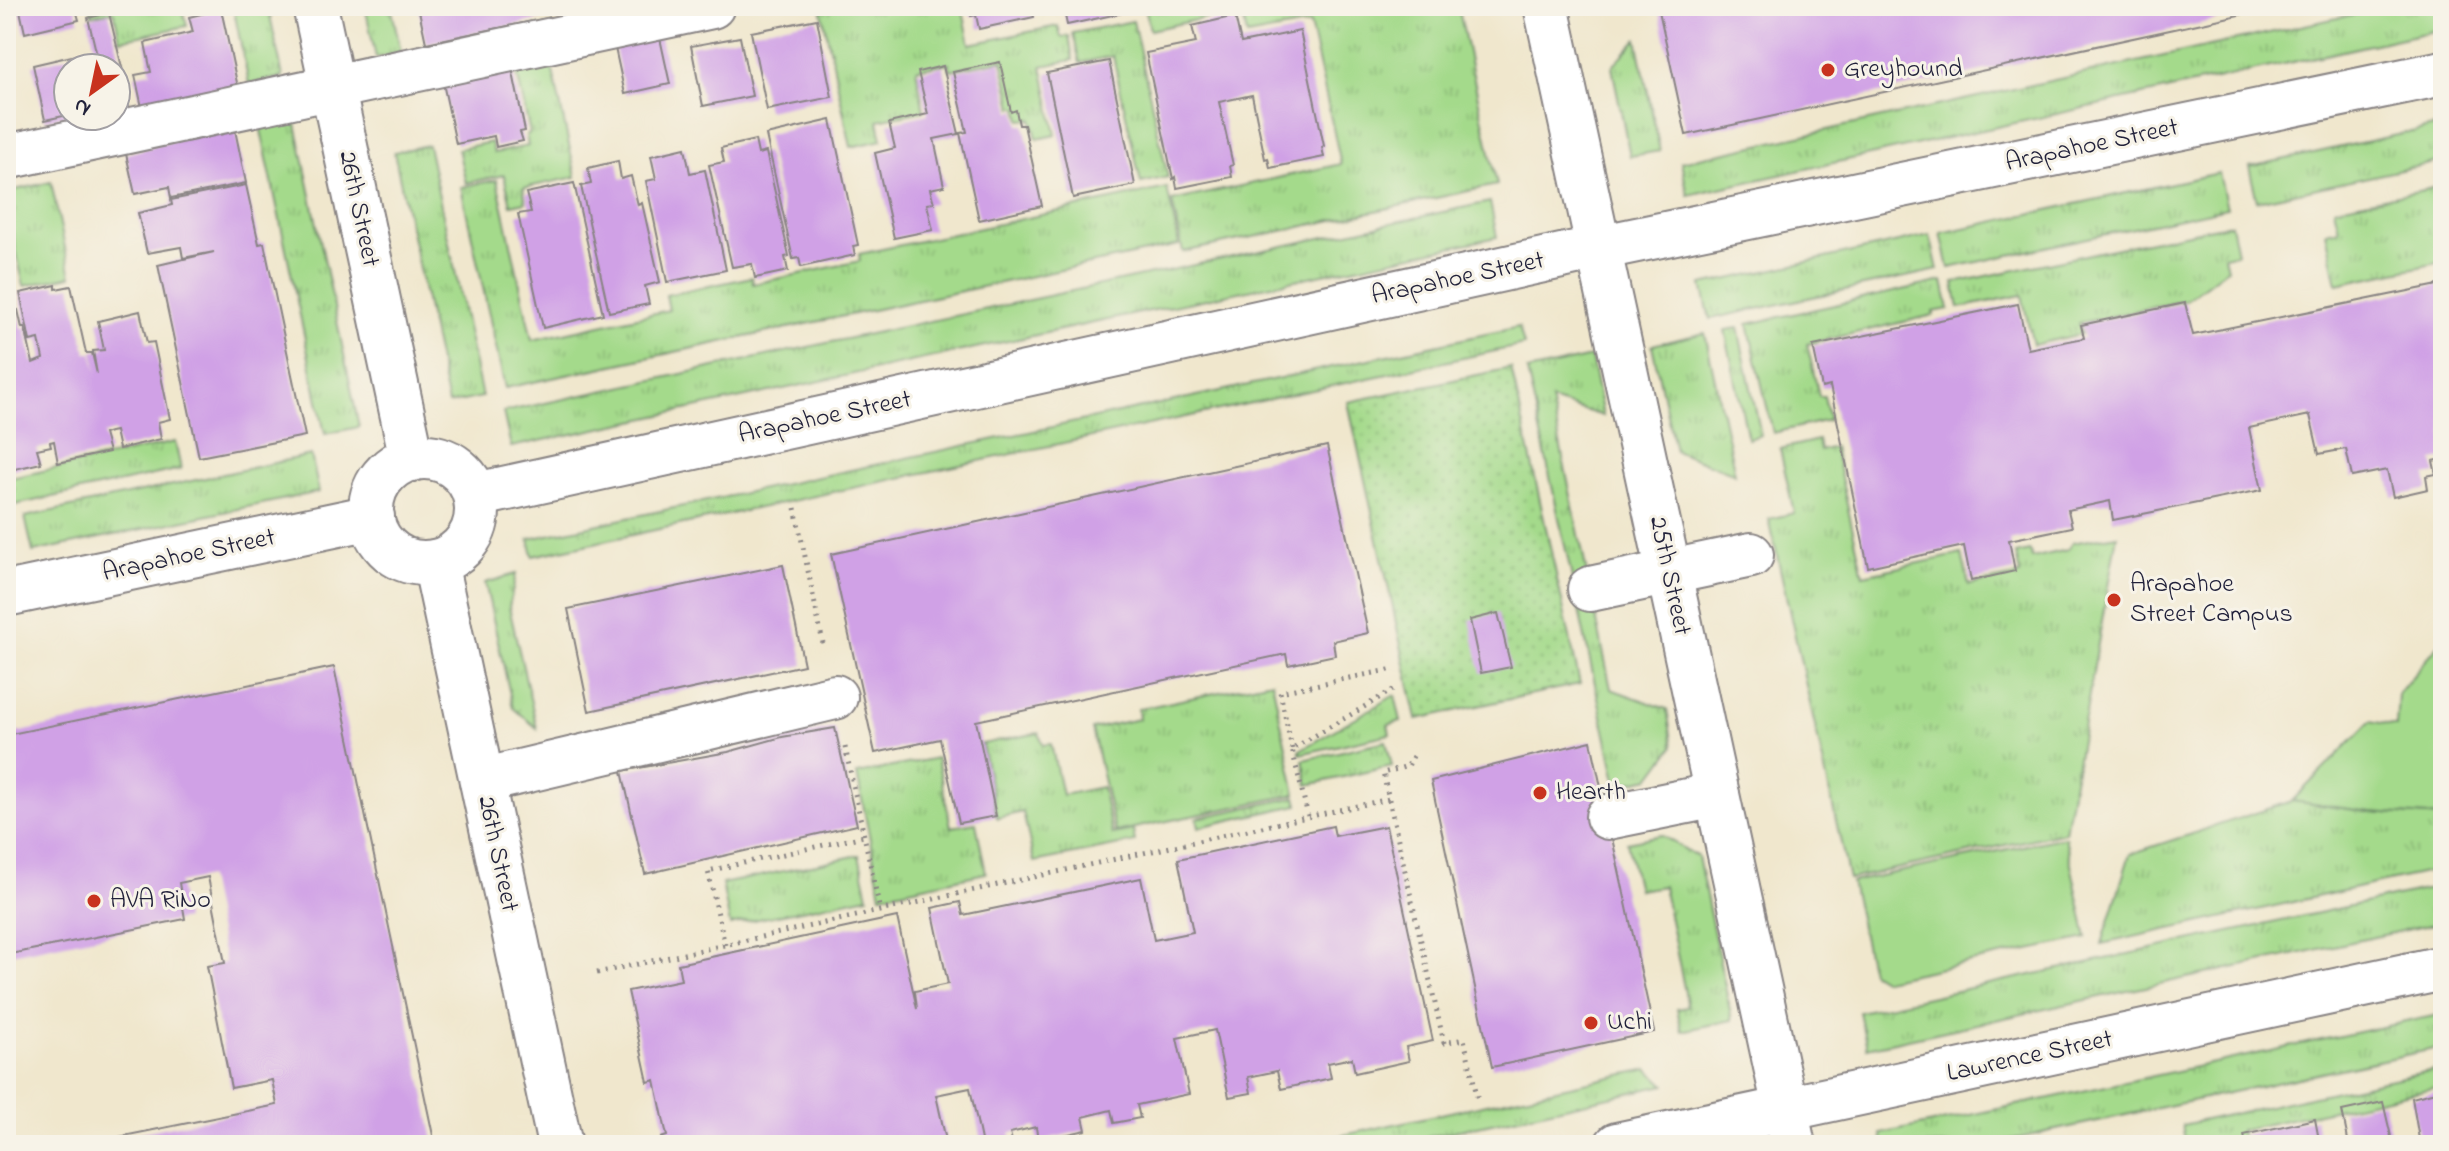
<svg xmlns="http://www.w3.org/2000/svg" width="2449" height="1151" font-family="'Indie Flower',sans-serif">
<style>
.grass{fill:url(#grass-tufts);stroke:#637e63;stroke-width:2}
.park{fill:#a4da8b;stroke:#637e63;stroke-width:2}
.garden{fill:url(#garden-dots);stroke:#637e63;stroke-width:2}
.building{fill:#d0a1e6}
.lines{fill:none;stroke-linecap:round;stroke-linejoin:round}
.minor-casing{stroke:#898484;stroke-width:48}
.path{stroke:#898484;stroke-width:5;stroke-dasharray:2 6;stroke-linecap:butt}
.minor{stroke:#fff;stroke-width:44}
.poi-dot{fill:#c8321e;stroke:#f7f3e8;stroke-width:3}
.labels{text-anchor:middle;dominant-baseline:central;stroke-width:6;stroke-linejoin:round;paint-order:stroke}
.poi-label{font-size:26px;fill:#22223b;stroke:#f7f3e8;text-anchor:start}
.street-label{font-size:26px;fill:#22223b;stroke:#f7f3e8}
</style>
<defs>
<pattern id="grass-tufts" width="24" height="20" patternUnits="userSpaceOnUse" patternTransform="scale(2)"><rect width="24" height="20" fill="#a4da8b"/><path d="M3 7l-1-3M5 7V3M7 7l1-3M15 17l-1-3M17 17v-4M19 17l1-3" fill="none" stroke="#8dbb79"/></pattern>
<pattern id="garden-dots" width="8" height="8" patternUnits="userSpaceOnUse" patternTransform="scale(2)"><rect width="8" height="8" fill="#a4da8b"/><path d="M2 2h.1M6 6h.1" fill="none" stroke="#8dbb79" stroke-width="1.8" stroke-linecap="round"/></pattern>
</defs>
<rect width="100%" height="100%" fill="#f7f3e8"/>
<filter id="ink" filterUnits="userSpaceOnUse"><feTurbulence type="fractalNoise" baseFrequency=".0125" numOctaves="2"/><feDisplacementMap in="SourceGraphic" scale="16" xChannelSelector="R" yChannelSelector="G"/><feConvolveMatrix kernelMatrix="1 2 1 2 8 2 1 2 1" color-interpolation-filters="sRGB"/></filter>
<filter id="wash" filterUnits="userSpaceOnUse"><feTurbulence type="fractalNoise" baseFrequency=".006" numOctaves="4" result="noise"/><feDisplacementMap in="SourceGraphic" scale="32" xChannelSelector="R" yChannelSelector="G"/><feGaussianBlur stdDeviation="1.8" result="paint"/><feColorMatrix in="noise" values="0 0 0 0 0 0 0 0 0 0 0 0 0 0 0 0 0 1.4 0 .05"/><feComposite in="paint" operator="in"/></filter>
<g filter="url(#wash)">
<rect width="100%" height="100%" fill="#f0e7cd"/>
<g class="grass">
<path d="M90 6H182L187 26 120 40 114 11 92 15Z"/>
<path d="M233 6H268L283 77 249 84Z"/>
<path d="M365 6H391L401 52 376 58Z"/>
<path d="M962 6 970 44 1058 26 1061 37 1069 36 1073 60 1042 66 1056 135 1037 139 1032 119 1021 120 1018 107H1013L1002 60 950 70 949 63 916 69 924 111 878 120 882 140 851 147 821 7Z"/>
<path d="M1145 6H1458L1497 185 1183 252 1172 201 1341 164 1310 24 1247 36 1242 10 1150 30Z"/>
<path d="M2392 6H2443V29L1688 195 1681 162Z"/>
<path d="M1133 21 1168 177 1141 183 1113 56 1080 63 1073 33Z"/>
<path d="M1637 39 1660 151 1630 156 1612 67Z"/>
<path d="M551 62 576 177 523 188 526 202 511 205 504 175 466 183 458 149 491 142 494 153 528 146 526 135 530 133 516 69Z"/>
<path d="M293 109 359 427 325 434 258 116Z"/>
<path d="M2443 125V161L2257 201 2249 167Z"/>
<path d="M428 145 482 397 448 404 394 152Z"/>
<path d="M2219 173 2227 208 1949 268 1941 233Z"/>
<path d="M497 180 532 340 669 310 666 295 752 277 753 284 860 261 859 254 1167 188 1179 245 505 388 461 187Z"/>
<path d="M51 182 71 276 24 286 6 206V192Z"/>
<path d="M2443 186V262L2337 284 2326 232 2339 229 2334 208Z"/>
<path d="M1490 202 1497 237 511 447 503 412Z"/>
<path d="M2231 224 2237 253 2224 256 2227 269 2186 300 2079 323 2081 334 2033 345 2022 295 1959 308 1954 283Z"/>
<path d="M1930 235 1938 270 1710 319 1702 285Z"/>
<path d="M1943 281 1949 309 1933 312 1934 315 1807 344 1819 396H1824L1829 420 1773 433 1748 324Z"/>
<path d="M1519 327 1524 345 533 556 529 539Z"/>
<path d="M1738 328 1761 435 1748 439 1725 330Z"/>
<path d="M1705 333 1735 474 1675 451 1652 345Z"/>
<path d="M1591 357 1603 416 1551 400 1611 689 1667 709 1673 747 1650 778 1617 785 1527 371Z"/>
<path d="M1818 440 1820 451 1834 447 1863 575 1962 554 1969 585 2020 575 2016 554 2030 551 2032 558 2067 550 2072 543 2117 535 2065 832 1849 879 1769 519 1794 513 1780 449Z"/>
<path d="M175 442 181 469 6 507V479Z"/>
<path d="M311 455 319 492 33 552 25 517Z"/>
<path d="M516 574 509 607 537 728 513 708 485 583Z"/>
<path d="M1272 681 1296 794 1115 832 1092 729 1139 719 1138 709Z"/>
<path d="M1395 695 1401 721 1388 725 1390 734 1300 754V750Z"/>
<path d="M1039 733 1043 745 1051 744 1062 795 1102 787 1112 834 1133 830 1135 842 1034 862 1023 812 997 818 982 744Z"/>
<path d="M1386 741 1392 766 1308 785 1303 760Z"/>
<path d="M937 758 951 827 976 823 986 873 881 895 857 774Z"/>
<path d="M1296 797 1298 805 1199 827 1197 818Z"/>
<path d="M2292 801 2371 812 2443 817V869L2102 944 2130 854Z"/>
<path d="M1661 835 1698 857 1732 1020 1682 1031 1677 1009 1688 1007 1663 886 1638 890 1627 842Z"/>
<path d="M859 855 868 896 730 925 722 884Z"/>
<path d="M2443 886V922L1867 1048 1859 1012Z"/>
<path d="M2443 1014V1047L1986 1145H1883L1881 1134Z"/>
<path d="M2443 1068V1086L2240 1130 2242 1145H2186L2182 1125Z"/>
<path d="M1648 1069 1665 1085 1391 1145H1298Z"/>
</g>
<g class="park">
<path d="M2443 639V817L2371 812 2292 801 2371 721 2396 726 2398 694Z"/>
<path d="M2065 837 2087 938 1884 980 1871 972 1851 882Z"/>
</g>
<path class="garden" d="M1511 368 1580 684 1417 719 1348 402Z"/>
<g id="blocks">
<g class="building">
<path d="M19 6H75L79 20 25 33Z"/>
<path d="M418 6H601V7L426 43Z"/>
<path d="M969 6H1032L1034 17 979 29 976 15 971 16Z"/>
<path d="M1063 6H1121L1122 13 1067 25Z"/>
<path d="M1658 6H2276V7L1686 135Z"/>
<path d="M221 9 239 92 143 112 135 75 151 72 145 43 193 32 189 17Z"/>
<path d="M109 13 125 80 116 82V68H100L88 18Z"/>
<path d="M1235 16 1241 43 1300 31 1324 146 1322 147 1324 157 1270 168 1268 158 1265 159 1252 95 1219 102 1233 165 1230 166 1232 177 1177 188 1175 177 1173 179 1146 53 1196 43 1192 26Z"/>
<path d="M817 19 832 97 767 110 751 32Z"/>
<path d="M740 37 752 96 703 106 691 46Z"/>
<path d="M660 38 670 84 625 94 615 48Z"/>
<path d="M89 52 93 68H68V115L45 120 33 65Z"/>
<path d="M1109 61 1135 185 1073 198 1047 73Z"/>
<path d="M1000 62 1011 112 1016 110 1019 125H1024L1042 206 979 220 960 133 967 132 953 72Z"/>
<path d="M943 66 959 134 934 139 944 186 930 189 934 203 927 204 933 230 894 238 875 153 895 148 889 123 928 114 918 72Z"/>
<path d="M512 68 525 131 520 132 523 141 496 147 494 136 456 144 443 83Z"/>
<path d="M831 120 858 245 853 246 855 255 801 267 799 258 793 259 766 135Z"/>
<path d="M234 125 246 183 171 198 169 187 135 194 126 154Z"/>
<path d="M755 140 758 154 766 152 789 256 785 257 788 271 755 278 752 264 732 267 709 165 724 162 721 148Z"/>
<path d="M685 148 690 173 705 170 726 270 667 282 646 181 656 179 651 156Z"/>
<path d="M618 161 621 179 631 176 638 205 642 203 660 282 645 286 649 304 609 312 581 186 591 184 588 168Z"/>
<path d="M574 183 603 314 543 328 518 214 531 212 526 193Z"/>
<path d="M246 185 259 244 264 243 305 436 199 457 158 265 214 252 183 258 181 247 147 253 138 213 172 205 171 200Z"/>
<path d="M2443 284V459L2433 461 2436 474 2426 476 2428 489 2393 497 2387 470 2352 477 2346 449 2319 454 2310 415 2249 428 2262 490 2113 520 2110 501 2068 510 2072 527 2009 540 2015 571 1971 581 1964 546 1868 567 1830 386 1822 388 1813 346 2018 304 2028 349 2084 338 2081 325 2185 303 2193 335Z"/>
<path d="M56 285V289L71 286 86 353H92L97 374 93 351 104 350 98 321 140 311 147 343 154 342 170 419 158 422 161 439 119 449 115 431 110 432 104 434 109 452 58 463 54 441 50 442 51 446 37 449 41 463 6 471V313L18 310 22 328H25L33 363 43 359 39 339 30 341 20 293Z"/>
<path d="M1327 446 1368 633 1333 641 1335 655 1288 665 1286 654 976 721 996 816 959 823 940 739 875 753 831 554Z"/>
<path d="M783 565 804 665 589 711 568 609Z"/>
<path d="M1498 613 1511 667 1481 673 1470 620Z"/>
<path d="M334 667 435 1145H79L277 1105 272 1080 231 1088 207 966 225 963 208 877 179 883 185 919 6 955V735Z"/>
<path d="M835 728 857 825 645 874 622 771 728 752 782 737Z"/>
<path d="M1591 741 1654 1032 1492 1067 1431 781Z"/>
<path d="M1333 826 1335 836 1386 826 1433 1041 1406 1047 1409 1061 1355 1073 1352 1058 1328 1063 1331 1078 1281 1089 1277 1071 1248 1077 1251 1093 1229 1097 1215 1030 1177 1038 1189 1094 1137 1105 1140 1118 1114 1123 1111 1110 1083 1117 1086 1130 1038 1141 1036 1127 1010 1133 1013 1145H982L970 1088 936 1095 947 1145H663L661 1138 667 1136 655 1080 648 1082 628 991 681 980 678 964 897 917 917 1009 915 991 948 984 932 908 960 902 963 915 1141 878 1154 940 1193 932 1178 859Z"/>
<path d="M2443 1090V1145H2420L2412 1098Z"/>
<path d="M2383 1102 2393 1145H2349L2342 1111Z"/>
<path d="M2315 1119 2320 1145H2246L2244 1135Z"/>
</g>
</g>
</g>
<g filter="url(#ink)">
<use href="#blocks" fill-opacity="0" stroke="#898484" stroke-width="2"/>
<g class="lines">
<g class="minor-casing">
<g id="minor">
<path d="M315 6 412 459"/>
<path d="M1546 6 1793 1145"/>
<path d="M6 157 712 6"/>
<circle cx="424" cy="510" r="53"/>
<path d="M476 495 1598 248 2443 73"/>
<path d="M435 562 560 1145"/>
<path d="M1590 589 1751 555"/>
<path d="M6 594 372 517"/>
<path d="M482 781 835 697"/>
<path d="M1608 817 1717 795"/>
<path d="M1617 1145 2443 968"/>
</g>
</g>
<g class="path">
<path d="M795 508 824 648"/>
<path d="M845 747 880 910"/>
<path d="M1292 749 1280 692 1394 669"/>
<path d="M1413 756 1408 766 1383 773 1444 1043 1464 1039 1478 1100"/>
<path d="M1308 816 1292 749 1398 687"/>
<path d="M725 945 708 871 864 836"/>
<path d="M597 973 1389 799"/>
</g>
<use href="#minor" class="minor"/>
</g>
</g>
<g class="poi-dot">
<circle cx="1828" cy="70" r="8"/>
<circle cx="2114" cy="600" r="8"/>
<circle cx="1540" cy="793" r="8"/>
<circle cx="94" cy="901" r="8"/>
<circle cx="1591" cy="1023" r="8"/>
</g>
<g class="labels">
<g class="poi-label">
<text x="1844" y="70">Greyhound</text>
<text x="2130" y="585">Arapahoe<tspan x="2130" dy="30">Street Campus</tspan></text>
<text x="1556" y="793">Hearth</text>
<text x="110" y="901">AVA RiNo</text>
<text x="1607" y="1023">Uchi</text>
</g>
<g class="street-label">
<text transform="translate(2092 146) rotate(-12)">Arapahoe Street</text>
<text transform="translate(358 209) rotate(78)">26th Street</text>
<text transform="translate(1458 279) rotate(-12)">Arapahoe Street</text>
<text transform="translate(825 418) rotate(-12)">Arapahoe Street</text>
<text transform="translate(189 556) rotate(-12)">Arapahoe Street</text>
<text transform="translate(1669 576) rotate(78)">25th Street</text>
<text transform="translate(497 854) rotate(78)">26th Street</text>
<text transform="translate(2030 1057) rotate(-12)">Lawrence Street</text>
</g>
</g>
<rect width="2449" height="1151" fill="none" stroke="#f7f3e8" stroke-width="32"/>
<g transform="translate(92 92) rotate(213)"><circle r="38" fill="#f7f3e8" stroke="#a29fa3" stroke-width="2"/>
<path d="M0-6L14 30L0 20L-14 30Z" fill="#c8321e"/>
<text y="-12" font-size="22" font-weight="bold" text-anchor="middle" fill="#22223b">N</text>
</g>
</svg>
